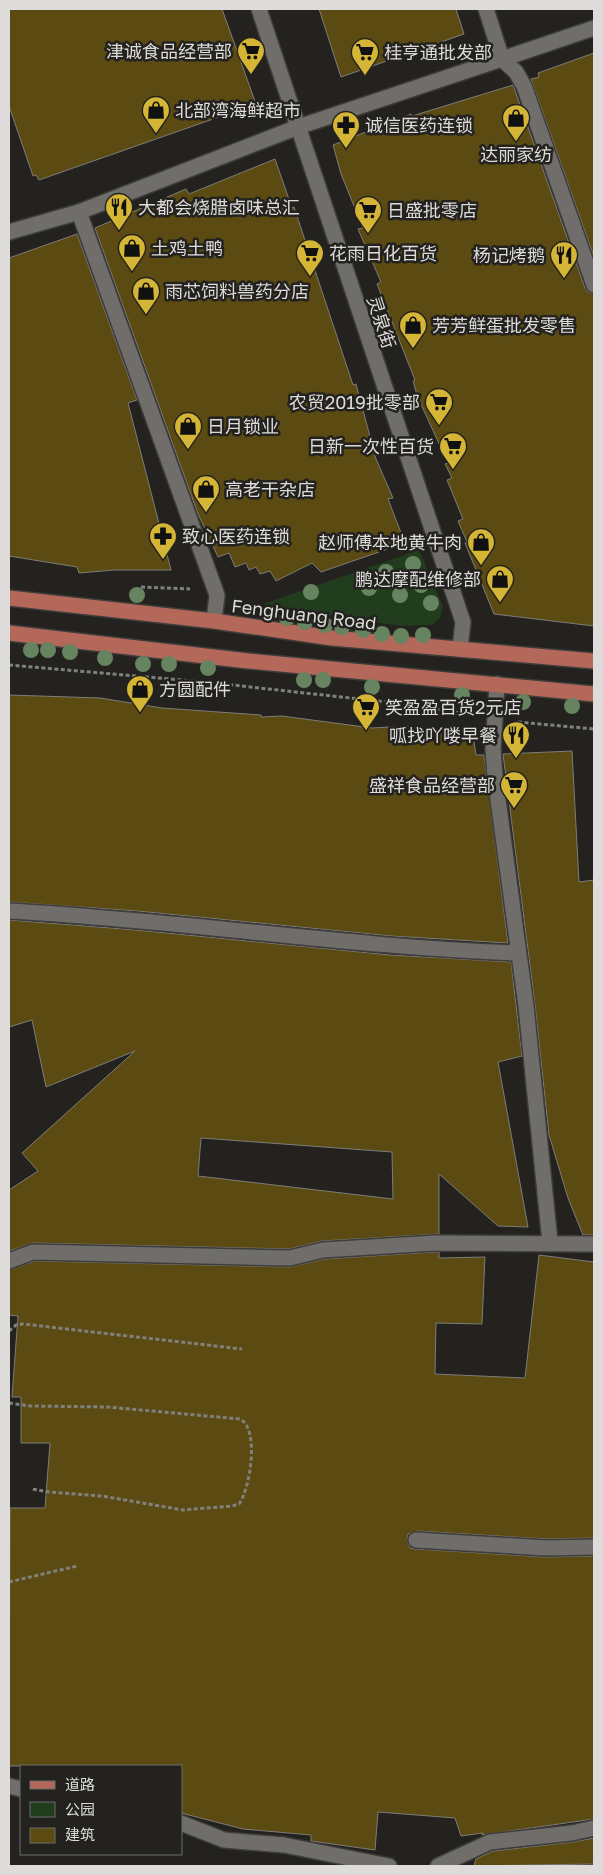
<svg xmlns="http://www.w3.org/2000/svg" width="603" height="1875" font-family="'Golos Text','Noto Sans SC',sans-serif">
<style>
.green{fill:#223c1e}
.building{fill:#5b4b12;stroke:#7e7c79;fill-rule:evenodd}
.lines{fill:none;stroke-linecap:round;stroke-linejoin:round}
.minor-casing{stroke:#3e3d3b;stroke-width:18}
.major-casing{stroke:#3e3d3b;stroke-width:18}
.path{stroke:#81807d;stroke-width:3;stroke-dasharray:4 2.5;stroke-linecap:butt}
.minor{stroke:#706e6b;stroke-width:15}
.major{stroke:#b46859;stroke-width:15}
.tree{fill:#66845f}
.labels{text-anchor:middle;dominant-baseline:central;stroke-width:5;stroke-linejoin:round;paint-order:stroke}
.poi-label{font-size:18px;fill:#dddcda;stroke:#23221f;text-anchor:start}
.street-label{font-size:18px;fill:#dddcda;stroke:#23221f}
</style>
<rect width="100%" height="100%" fill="#23221f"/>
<path class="green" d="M419 550 443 607 440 618 432 625 401 626 299 611 263 604Z"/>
<g class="building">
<path d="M9 9H222L256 104 39 180 36 175 33 176 9 106Z"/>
<path d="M319 9H456L464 34 341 77Z"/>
<path d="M594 53V257L531 79 539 77 538 73Z"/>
<path d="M513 85 585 288 588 292 594 294V626L494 614 465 543 467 542 458 521 463 519 447 480 452 478 445 464 448 463 418 398 413 381 415 380 377 284 381 282 358 229 363 228 341 174 333 145 411 114 412 116Z"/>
<path d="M275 159 292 208 294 207 353 385 356 384 376 459 393 498 388 499 405 543 321 572 312 563 276 581 270 571 260 574 256 567 249 570 246 563 235 567 229 553 218 557 198 514 95 228 186 189 189 194Z"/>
<path d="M77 234 137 400 128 403 171 570H114L79 573 77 567 9 556V258Z"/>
<path d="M9 695 100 698 162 708 261 715V717L282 716 372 728 407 726 473 735 476 755H484L508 943 391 936 137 911 9 902Z"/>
<path d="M572 751 579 882 594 880V1235H583L568 1198 549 1135 535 1005 503 754Z"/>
<path d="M9 920 136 930 390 955 511 962 522 1056 498 1062 528 1227 498 1226 439 1174V1234L322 1241 289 1249 33 1243 9 1251V1190L38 1171 22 1153 135 1051 46 1087 32 1020 9 1027ZM201 1138 392 1152 393 1199 198 1176Z"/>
<path d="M435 1252H439V1258L485 1257 482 1324 436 1323 435 1374 525 1378 539 1255 594 1262V1538L547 1539 417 1531 408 1534 407 1540 410 1548 415 1549 546 1557 594 1556V1819L482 1835 483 1833 461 1836 455 1818 378 1812 375 1850 311 1841V1835L243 1829 181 1813V1766H9L10 1508H45L50 1443H21V1397H12L18 1316 9 1315V1270L35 1261 290 1267 324 1259Z"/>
<path d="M594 1838V1864L474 1866 476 1859 493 1851 573 1842Z"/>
</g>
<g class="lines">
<g class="minor-casing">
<g id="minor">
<path d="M259 9 463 622 460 649"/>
<path d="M594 28 502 59 516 72 524 86 594 285"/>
<path d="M79 212 217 595 214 621"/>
<path d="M9 232 79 212 298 127 502 59 486 9"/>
<path d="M497 684 493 749 495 777 526 1006 550 1242"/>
<path d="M9 911C179 920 348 947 518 953"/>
<path d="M9 1261 33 1252 290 1258 323 1250 435 1243 594 1244"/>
<path d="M416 1540 547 1548 594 1547"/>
<path d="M9 1786 21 1789"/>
<path d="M181 1823 224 1840 284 1845 389 1866"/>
<path d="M438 1866 490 1842 572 1833 594 1828"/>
</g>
</g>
<g class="major-casing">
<g id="major">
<path d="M9 598 214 621 332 638 594 661"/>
<path d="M9 633 248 661 594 694"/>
</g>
</g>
<g class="path">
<path d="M141 587 190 589"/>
<path d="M9 665 205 682 405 704 473 715"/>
<path d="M518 722 594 729"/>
<path d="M9 1331 16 1325 23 1324 242 1349"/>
<path d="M9 1403 30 1406 108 1407 240 1419C260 1429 250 1489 239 1504L232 1506 183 1510 102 1496 49 1492 32 1489"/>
<path d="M9 1582 77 1566"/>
</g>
<use href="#minor" class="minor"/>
<use href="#major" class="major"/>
</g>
<g class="tree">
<circle cx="413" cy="564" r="8"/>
<circle cx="386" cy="572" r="8"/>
<circle cx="421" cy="585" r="8"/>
<circle cx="369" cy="588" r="8"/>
<circle cx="311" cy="592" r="8"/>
<circle cx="137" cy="595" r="8"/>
<circle cx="400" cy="595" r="8"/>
<circle cx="431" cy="603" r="8"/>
<circle cx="287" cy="618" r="8"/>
<circle cx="305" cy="622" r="8"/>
<circle cx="325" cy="625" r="8"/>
<circle cx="342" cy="627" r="8"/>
<circle cx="363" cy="630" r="8"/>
<circle cx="382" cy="634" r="8"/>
<circle cx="423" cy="635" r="8"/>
<circle cx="401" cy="636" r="8"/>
<circle cx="31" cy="650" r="8"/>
<circle cx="48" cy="650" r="8"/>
<circle cx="70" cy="652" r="8"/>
<circle cx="105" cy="658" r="8"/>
<circle cx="143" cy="664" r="8"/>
<circle cx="169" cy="664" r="8"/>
<circle cx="208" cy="668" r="8"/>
<circle cx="304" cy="680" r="8"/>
<circle cx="323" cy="680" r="8"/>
<circle cx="372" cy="687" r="8"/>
<circle cx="462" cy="695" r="8"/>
<circle cx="523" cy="702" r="8"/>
<circle cx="572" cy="706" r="8"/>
</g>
<defs>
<g id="supermarket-pin" transform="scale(1.4375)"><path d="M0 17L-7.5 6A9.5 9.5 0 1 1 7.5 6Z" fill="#d4b535" stroke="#23221f"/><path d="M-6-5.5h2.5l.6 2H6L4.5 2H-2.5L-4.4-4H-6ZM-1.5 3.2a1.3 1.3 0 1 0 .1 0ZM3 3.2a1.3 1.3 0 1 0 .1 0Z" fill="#111"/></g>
<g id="shop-pin" transform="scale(1.4375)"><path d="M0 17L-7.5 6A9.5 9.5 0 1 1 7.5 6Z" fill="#d4b535" stroke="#23221f"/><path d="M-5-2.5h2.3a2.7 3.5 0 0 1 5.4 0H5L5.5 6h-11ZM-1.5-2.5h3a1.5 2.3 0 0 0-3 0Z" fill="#111"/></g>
<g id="pharmacy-pin" transform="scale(1.4375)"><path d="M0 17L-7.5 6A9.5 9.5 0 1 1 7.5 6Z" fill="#d4b535" stroke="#23221f"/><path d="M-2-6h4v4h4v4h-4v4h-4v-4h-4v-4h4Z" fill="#111"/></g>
<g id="restaurant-pin" transform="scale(1.4375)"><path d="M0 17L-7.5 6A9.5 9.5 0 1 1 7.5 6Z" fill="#d4b535" stroke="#23221f"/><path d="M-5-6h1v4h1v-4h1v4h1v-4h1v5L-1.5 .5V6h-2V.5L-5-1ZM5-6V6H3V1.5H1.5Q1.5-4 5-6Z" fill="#111"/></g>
</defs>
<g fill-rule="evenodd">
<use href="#supermarket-pin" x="251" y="51"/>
<use href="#supermarket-pin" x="365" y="52"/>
<use href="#shop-pin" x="156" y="110"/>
<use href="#shop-pin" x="516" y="118"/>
<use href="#pharmacy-pin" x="346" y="125"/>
<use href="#restaurant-pin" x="119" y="207"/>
<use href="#supermarket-pin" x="368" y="210"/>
<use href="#shop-pin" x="132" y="248"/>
<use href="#supermarket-pin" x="310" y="253"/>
<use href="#restaurant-pin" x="564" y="255"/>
<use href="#shop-pin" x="146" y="291"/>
<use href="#shop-pin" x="413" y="325"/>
<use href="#supermarket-pin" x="439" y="402"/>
<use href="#shop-pin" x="188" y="426"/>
<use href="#supermarket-pin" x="453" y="446"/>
<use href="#shop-pin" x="206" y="489"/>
<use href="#pharmacy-pin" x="163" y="536"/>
<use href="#shop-pin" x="481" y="542"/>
<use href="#shop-pin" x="500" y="579"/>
<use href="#shop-pin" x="140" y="689"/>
<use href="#supermarket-pin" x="366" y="707"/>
<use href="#restaurant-pin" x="516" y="735"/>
<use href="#supermarket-pin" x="514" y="785"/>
</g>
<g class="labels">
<g class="poi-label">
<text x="232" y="51" text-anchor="end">津诚食品经营部</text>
<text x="384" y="52">桂亨通批发部</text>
<text x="175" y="110">北部湾海鲜超市</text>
<text x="365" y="125">诚信医药连锁</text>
<text x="516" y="154" text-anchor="middle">达丽家纺</text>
<text x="138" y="207">大都会烧腊卤味总汇</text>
<text x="387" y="210">日盛批零店</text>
<text x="151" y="248">土鸡土鸭</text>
<text x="329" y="253">花雨日化百货</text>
<text x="545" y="255" text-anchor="end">杨记烤鹅</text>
<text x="165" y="291">雨芯饲料兽药分店</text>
<text x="432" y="325">芳芳鲜蛋批发零售</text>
<text x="420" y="402" text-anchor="end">农贸2019批零部</text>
<text x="207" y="426">日月锁业</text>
<text x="434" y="446" text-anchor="end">日新一次性百货</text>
<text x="225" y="489">高老干杂店</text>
<text x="182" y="536">致心医药连锁</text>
<text x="462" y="542" text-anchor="end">赵师傅本地黄牛肉</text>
<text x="481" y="579" text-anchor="end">鹏达摩配维修部</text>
<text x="159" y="689">方圆配件</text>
<text x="385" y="707">笑盈盈百货2元店</text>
<text x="497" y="735" text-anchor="end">呱找吖喽早餐</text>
<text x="495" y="785" text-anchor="end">盛祥食品经营部</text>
</g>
<g class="street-label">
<text transform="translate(382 322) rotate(72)">灵泉街</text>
<text transform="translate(304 614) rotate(7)">Fenghuang Road</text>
</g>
</g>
<rect width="603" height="1875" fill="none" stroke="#dddcda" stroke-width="20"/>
<rect x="20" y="1765" width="162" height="90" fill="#23221f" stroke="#6d6c6a"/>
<rect x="30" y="1781" width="25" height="8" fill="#b46859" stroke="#6d6c6a"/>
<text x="65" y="1790" font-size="15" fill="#dddcda">道路</text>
<rect x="30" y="1802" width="25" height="15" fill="#223c1e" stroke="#6d6c6a"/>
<text x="65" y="1815" font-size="15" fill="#dddcda">公园</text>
<rect x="30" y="1828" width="25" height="15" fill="#5b4b12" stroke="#6d6c6a"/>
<text x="65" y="1840" font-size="15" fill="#dddcda">建筑</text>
</svg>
